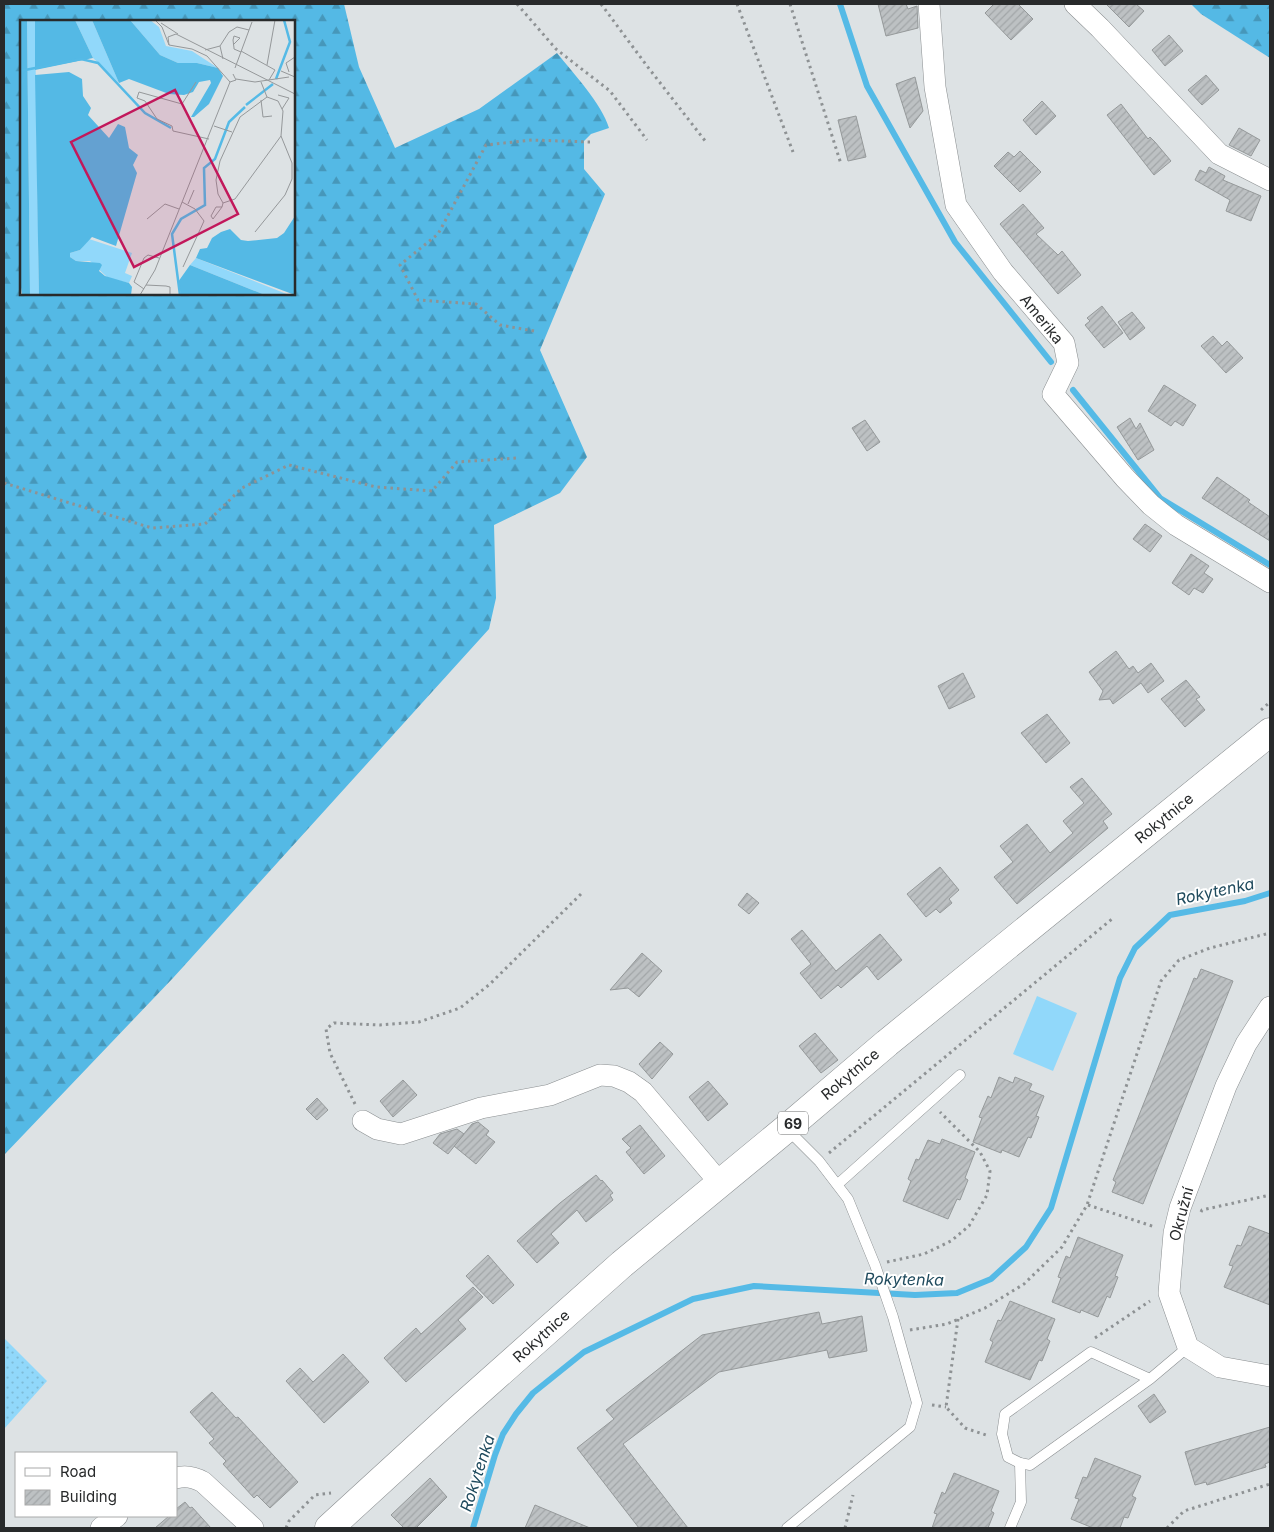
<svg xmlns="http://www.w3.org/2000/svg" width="1274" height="1532" font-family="Inter,sans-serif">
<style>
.grass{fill:url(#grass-dots)}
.forest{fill:url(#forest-firs);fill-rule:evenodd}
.pitch{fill:#91d8fa}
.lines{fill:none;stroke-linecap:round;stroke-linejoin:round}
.stream{stroke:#55bae6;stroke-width:6}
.building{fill:url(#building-hatch);stroke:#95999a}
.service-casing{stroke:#8b8f91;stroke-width:11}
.minor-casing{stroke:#8b8f91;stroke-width:22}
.primary-casing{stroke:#8b8f91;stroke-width:29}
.path{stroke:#8e9294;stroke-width:3;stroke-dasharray:2.5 4;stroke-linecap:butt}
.service{stroke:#fff;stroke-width:10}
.minor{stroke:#fff;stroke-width:21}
.primary{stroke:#fff;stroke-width:28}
.labels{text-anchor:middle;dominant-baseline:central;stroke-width:4;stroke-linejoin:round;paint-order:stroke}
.shield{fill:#fff;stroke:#686a6b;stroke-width:1}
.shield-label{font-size:14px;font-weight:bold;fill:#282a2b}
.street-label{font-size:15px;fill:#282a2b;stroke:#fff}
.water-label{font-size:16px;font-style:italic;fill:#204b5e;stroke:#fff}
.inset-river{fill:none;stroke:#55bae6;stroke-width:2.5}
.inset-road{fill:none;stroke:#95989a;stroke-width:1}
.view{fill:#c2185b;fill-opacity:0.15;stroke:#c2185b;stroke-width:2.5}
.inset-edge{fill:none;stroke:#282a2b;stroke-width:2.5}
</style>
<defs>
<pattern id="grass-dots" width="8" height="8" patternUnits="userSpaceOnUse" patternTransform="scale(1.25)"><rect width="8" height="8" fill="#91d8fa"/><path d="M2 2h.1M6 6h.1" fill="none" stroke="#7dbad6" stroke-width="1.8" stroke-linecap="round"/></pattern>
<pattern id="forest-firs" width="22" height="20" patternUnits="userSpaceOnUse" patternTransform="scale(1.25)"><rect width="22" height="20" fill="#54b9e5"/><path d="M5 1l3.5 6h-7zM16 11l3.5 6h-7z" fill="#4697ba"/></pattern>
<pattern id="building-hatch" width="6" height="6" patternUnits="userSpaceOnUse" patternTransform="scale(1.25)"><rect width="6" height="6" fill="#bdc1c3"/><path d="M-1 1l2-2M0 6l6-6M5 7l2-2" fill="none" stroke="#a2a6a8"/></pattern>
</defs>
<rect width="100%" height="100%" fill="#dde2e4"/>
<path class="grass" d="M4 1338 47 1381 4 1429Z"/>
<g class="forest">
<path d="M4 4H344L359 67 395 148 479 109 557 53C573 73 602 104 609 128L591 134 584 141V169L605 194 540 350 587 457 560 493 494 525 496 598 489 629 173 978 4 1155ZM21 21H294V294H21Z"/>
<path d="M1191 4H1270V58L1201 14Z"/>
</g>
<path class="pitch" d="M1037 996 1077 1013 1053 1071 1013 1054Z"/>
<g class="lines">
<g class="stream">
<path d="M840 4 867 86 955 242 1051 362"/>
<path d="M1073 390 1160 498 1270 565"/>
<path d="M473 1528 495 1455 503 1434 516 1414 533 1393 584 1352 693 1299 754 1286 915 1295 957 1293 991 1279 1026 1247 1051 1208 1120 978 1135 948 1170 915 1245 901 1270 893"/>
</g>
</g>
<g class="building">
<path d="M878 4H906L908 9 917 6 918 28 886 36Z"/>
<path d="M994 4H1018L1033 19 1011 40 985 13Z"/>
<path d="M1106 4H1136L1144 11 1129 27Z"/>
<path d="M1169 35 1183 51 1165 66 1152 50Z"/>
<path d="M1206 75 1219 90 1202 105 1188 90Z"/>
<path d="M915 77 923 111 910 128 896 84Z"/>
<path d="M1042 101 1056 116 1036 135 1023 120Z"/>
<path d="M1121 104 1148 139 1150 137 1155 142 1171 161 1154 175 1107 115Z"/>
<path d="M856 116 866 157 848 161 838 120Z"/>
<path d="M1239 128 1260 140 1251 156 1229 145Z"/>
<path d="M1020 151 1041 172 1020 192 994 166 1008 152 1014 157Z"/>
<path d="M1209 167 1225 176 1223 180 1261 196 1251 221 1226 211 1230 200 1195 180 1200 170 1206 173Z"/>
<path d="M1023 204 1044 228 1036 234 1058 255 1062 251 1081 275 1058 294 1000 224Z"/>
<path d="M1102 306 1123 333 1104 348 1085 325 1090 321 1087 318Z"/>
<path d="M1132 312 1145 328 1130 340 1118 322Z"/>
<path d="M1213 336 1222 346 1227 341 1243 358 1226 373 1201 346Z"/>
<path d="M1164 385 1196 405 1183 426 1175 421 1171 426 1148 411Z"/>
<path d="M1130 418 1136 429 1140 423 1154 450 1138 460 1117 427Z"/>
<path d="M865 420 880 442 867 451 852 428Z"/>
<path d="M1217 477 1250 500 1248 502 1270 517V541L1202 498Z"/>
<path d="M1145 524 1162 536 1150 552 1133 539Z"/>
<path d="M1191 554 1209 566 1204 573 1213 579 1203 593 1194 588 1189 595 1172 583Z"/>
<path d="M1116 651 1129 669 1133 666 1138 673 1151 663 1164 681 1148 693 1141 683 1113 704 1110 699 1099 700 1103 691 1089 672Z"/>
<path d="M963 673 975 697 949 709 938 686Z"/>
<path d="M1186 680 1200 697 1196 699 1205 710 1185 727 1161 699Z"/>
<path d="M1047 714 1070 743 1046 763 1021 733Z"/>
<path d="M1082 778 1112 814 1103 821 1108 828 1017 904 994 877 1013 862 1000 846 1027 824 1050 853 1073 833 1063 821 1084 803 1070 787Z"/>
<path d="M940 867 959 890 949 899 952 903 940 913 936 909 926 917 907 894Z"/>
<path d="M747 893 759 903 749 914 738 905Z"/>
<path d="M802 930 836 971 880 934 902 960 878 980 867 966 841 988 838 985 821 999 800 973 811 964 791 939Z"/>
<path d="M642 953 662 971 639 997 628 988 610 990Z"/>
<path d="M1201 969 1233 981 1143 1204 1112 1192 1116 1182 1113 1180 1194 978 1197 979Z"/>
<path d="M815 1033 838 1060 821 1073 799 1046Z"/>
<path d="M660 1042 673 1054 652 1079 639 1064Z"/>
<path d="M999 1077 1013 1083 1015 1077 1032 1084 1029 1090 1044 1096 1036 1116 1039 1117 1031 1138 1028 1137 1019 1157 1002 1150 1001 1153 973 1142 982 1118 979 1117 988 1096 991 1098Z"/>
<path d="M403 1080 417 1095 393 1117 380 1101Z"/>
<path d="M708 1081 728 1104 708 1121 689 1097Z"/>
<path d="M317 1098 328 1110 317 1120 306 1109Z"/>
<path d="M478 1122 489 1131 486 1135 495 1142 476 1164 454 1146 472 1124Z"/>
<path d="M640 1125 665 1156 644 1174 626 1152 631 1148 622 1139Z"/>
<path d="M457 1129 464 1134 448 1154 433 1143 440 1134Z"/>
<path d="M942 1139 975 1152 965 1178 968 1180 960 1200 957 1199 948 1219 903 1201 911 1181 908 1179 916 1159 919 1160 928 1140 940 1144Z"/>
<path d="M596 1175 601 1181 602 1180 613 1193 610 1195 613 1200 586 1222 577 1210 551 1234 559 1243 537 1263 517 1241 560 1203Z"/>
<path d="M1249 1226 1270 1234V1305L1224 1287 1233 1266 1229 1265 1237 1245 1241 1246Z"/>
<path d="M1078 1237 1123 1255 1115 1276 1118 1277 1110 1298 1107 1296 1098 1317 1081 1310 1080 1313 1052 1302 1061 1278 1058 1277 1066 1256 1070 1258Z"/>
<path d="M488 1255 514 1285 493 1304 466 1276Z"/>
<path d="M473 1287 483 1297 458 1320 466 1329 406 1382 384 1358 416 1328 421 1334Z"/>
<path d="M1010 1301 1055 1319 1047 1339 1050 1341 1042 1361 1039 1360 1030 1380 985 1362 993 1342 990 1340 998 1320 1001 1321Z"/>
<path d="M819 1312 822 1324 862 1316 867 1351 829 1358 827 1350 719 1372 623 1444 688 1528H639L577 1448 614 1419 606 1410 702 1335Z"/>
<path d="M343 1354 369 1382 324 1423 286 1381 300 1368 313 1382Z"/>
<path d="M212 1392 236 1418 238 1417 298 1482 270 1508 257 1495 254 1498 223 1464 226 1461 209 1443 214 1439 190 1412Z"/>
<path d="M1154 1394 1166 1412 1150 1423 1138 1406Z"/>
<path d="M1270 1427V1462L1265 1464 1266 1467 1207 1485 1206 1482 1195 1485 1185 1452Z"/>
<path d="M1095 1458 1141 1476 1132 1496 1136 1498 1128 1518 1124 1517 1120 1528H1093L1071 1519 1079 1499 1075 1498 1083 1477 1087 1478Z"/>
<path d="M954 1473 999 1491 991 1511 994 1513 988 1528H932L937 1514 934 1513 942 1492 945 1494Z"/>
<path d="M430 1478 447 1497 416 1528H404L391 1515Z"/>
<path d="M185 1502 190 1508 192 1507 211 1528H155L169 1516H176V1509Z"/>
<path d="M535 1505 590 1528H525Z"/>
</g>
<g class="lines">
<g class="service-casing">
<g id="service">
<path d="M787 1129 819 1161 848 1199 875 1265 893 1317 917 1403 910 1427 787 1528"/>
<path d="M838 1184 960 1075"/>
<path d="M1150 1379 1030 1465 1020 1463 1008 1457 1002 1434 1005 1414 1091 1352 1150 1379 1188 1347"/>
<path d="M1010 1528 1021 1502 1020 1463"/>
</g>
</g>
<g class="minor-casing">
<g id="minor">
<path d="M929 4 935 87 956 205 1003 272 1064 343 1068 363 1053 394 1125 478 1151 505 1176 525 1270 582"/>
<path d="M1075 4 1100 28 1219 154 1270 180"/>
<path d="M1270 1007 1246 1044 1226 1086 1180 1208 1174 1233 1169 1293 1188 1347 1220 1367 1270 1376"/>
<path d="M363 1121 377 1129 401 1134 481 1108 550 1095 600 1075 614 1076 629 1082 643 1092 720 1183"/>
<path d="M176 1478C186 1475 194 1477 203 1482L253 1528"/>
<path d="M101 1528 117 1516"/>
</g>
</g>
<g class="primary-casing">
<path id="primary" d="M329 1528 459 1409 622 1264 787 1128 887 1043 1270 732"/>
</g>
<g class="path">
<path d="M517 4 556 49 610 91 647 140"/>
<path d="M601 4 647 66 706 142"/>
<path d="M737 4 793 152"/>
<path d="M790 4 841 164"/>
<path d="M534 331 500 325 476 304 418 300 400 265 438 234 486 145 532 140 590 142"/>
<path d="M4 483 152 528 205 524 242 488 289 465 376 487 432 491 457 462 517 458"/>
<path d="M1261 710 1270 702"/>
<path d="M355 1104 330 1053 326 1029 334 1023 380 1025 419 1022 460 1008 490 984 583 892"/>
<path d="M829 1153 1112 919"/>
<path d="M1088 1205 1155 1227"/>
<path d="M1201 1212 1202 1210 1270 1195"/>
<path d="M887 1262 924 1254 951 1241 969 1226 987 1195 990 1171 980 1152 940 1112"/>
<path d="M958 1319 946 1407 965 1428 989 1436"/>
<path d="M910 1330 947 1324 985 1308 1024 1284 1062 1247 1087 1205 1161 981 1179 960 1210 948 1270 933"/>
<path d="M1095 1338 1150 1301"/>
<path d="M932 1405 946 1407"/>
<path d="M286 1528 289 1521 315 1495 331 1493"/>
<path d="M845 1528 853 1495"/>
<path d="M1167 1528 1184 1511 1270 1484"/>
</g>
<use href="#service" class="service"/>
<use href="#minor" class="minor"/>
<use href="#primary" class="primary"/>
</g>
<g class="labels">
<rect class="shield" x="778" y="1111.5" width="30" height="23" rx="4"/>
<g class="shield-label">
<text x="793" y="1123">69</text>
</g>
<g class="street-label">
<text transform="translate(1042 319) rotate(51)">Amerika</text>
<text transform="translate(1164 818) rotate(-39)">Rokytnice</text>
<text transform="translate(850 1074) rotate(-40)">Rokytnice</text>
<text transform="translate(1181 1214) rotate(-75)">Okružní</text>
<text transform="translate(541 1336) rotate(-42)">Rokytnice</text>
</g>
<g class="water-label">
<text transform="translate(1215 891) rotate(-12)">Rokytenka</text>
<text transform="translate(904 1279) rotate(1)">Rokytenka</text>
<text transform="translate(477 1473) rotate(-72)">Rokytenka</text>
</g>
</g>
<g transform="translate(20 20)">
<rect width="275" height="275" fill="#dde2e4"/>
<path d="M7 0H15L19 275H10ZM55 0H72L99 63 73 38ZM110 0H130L139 7 146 26 172 31 198 48 177 43H158L140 35ZM69 219 112 233 105 253 112 256 109 263 88 258 70 241H56L50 237V233L60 230ZM176 238 269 275H245L170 245Z" fill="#91d8fa"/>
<path d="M0 0H7L10 275H2L0 260ZM15 0H55L73 38 15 50ZM72 0H110L140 35 158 43H177L198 48 203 56 189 84 174 97H171L191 63 190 60 179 62 173 72 164 75 149 74 109 59 99 63ZM49 52 62 59 63 76 71 88 68 95 89 118 98 104 105 107 109 128 118 135 113 145 117 153 96 226 72 217 60 230 50 233V237L56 241 80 243 82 245 79 251 85 256 109 263 112 267 111 275H19L15 55ZM275 196V275L176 238 180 229 187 228 192 218 201 212 210 209 221 220 228 221 257 218 264 213ZM170 245 245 275H161L158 262Z" fill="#54b9e5"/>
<path class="inset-river" d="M0 51 61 39 78 43 125 93 151 108M256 59 270 22 264 0M0 68 6 52M226 85 253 64M160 275 152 214 161 199 185 185 184 148 195 139 209 102 225 87"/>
<path class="inset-road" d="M135 0 142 7 149 25 172 29 187 36 210 62M141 3 158 14M149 25 148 17 156 14 275 74M213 25 220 18 214 16 213 20 214 28V29L221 32M185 30 200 26M221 31 255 50 249 60M203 39 200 26 209 12 217 7 229 10M247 45 255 0M215 48 232 2M261 51 275 57M269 52 266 43 275 37M216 59 235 62 269 57M176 62 162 84 119 72 117 78 125 81 137 99 152 106 153 111 189 119M241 62 247 77M258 75 269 78 262 89M247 77 258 81 263 91 261 116 215 179 203 183 198 174 196 160 200 141 220 97ZM241 80 243 97 252 96M194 106 212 112M162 182 175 189 184 201 163 247M168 184 174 170M202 187 193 199 191 196 196 187H202L203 183M127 199 145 184 159 189M235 212 265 175 272 159V143L261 116M126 265 146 266 150 267V275M124 269 114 262 124 238 128 235 139 238M120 275 135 250 210 62 216 60 213 54"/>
<path class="view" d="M155 70 218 194 114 247 51 122Z"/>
<rect width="275" height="275" class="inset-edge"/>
</g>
<rect width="1274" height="1532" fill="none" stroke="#282a2b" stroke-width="10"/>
<rect x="15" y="1452" width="162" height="65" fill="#ffffff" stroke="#a9aaaa"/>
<rect x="25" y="1468" width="25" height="8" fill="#ffffff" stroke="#a9aaaa"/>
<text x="60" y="1477" font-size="15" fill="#282a2b">Road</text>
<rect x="25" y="1490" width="25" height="15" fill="url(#building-hatch)" stroke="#a9aaaa"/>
<text x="60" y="1502" font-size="15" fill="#282a2b">Building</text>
</svg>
